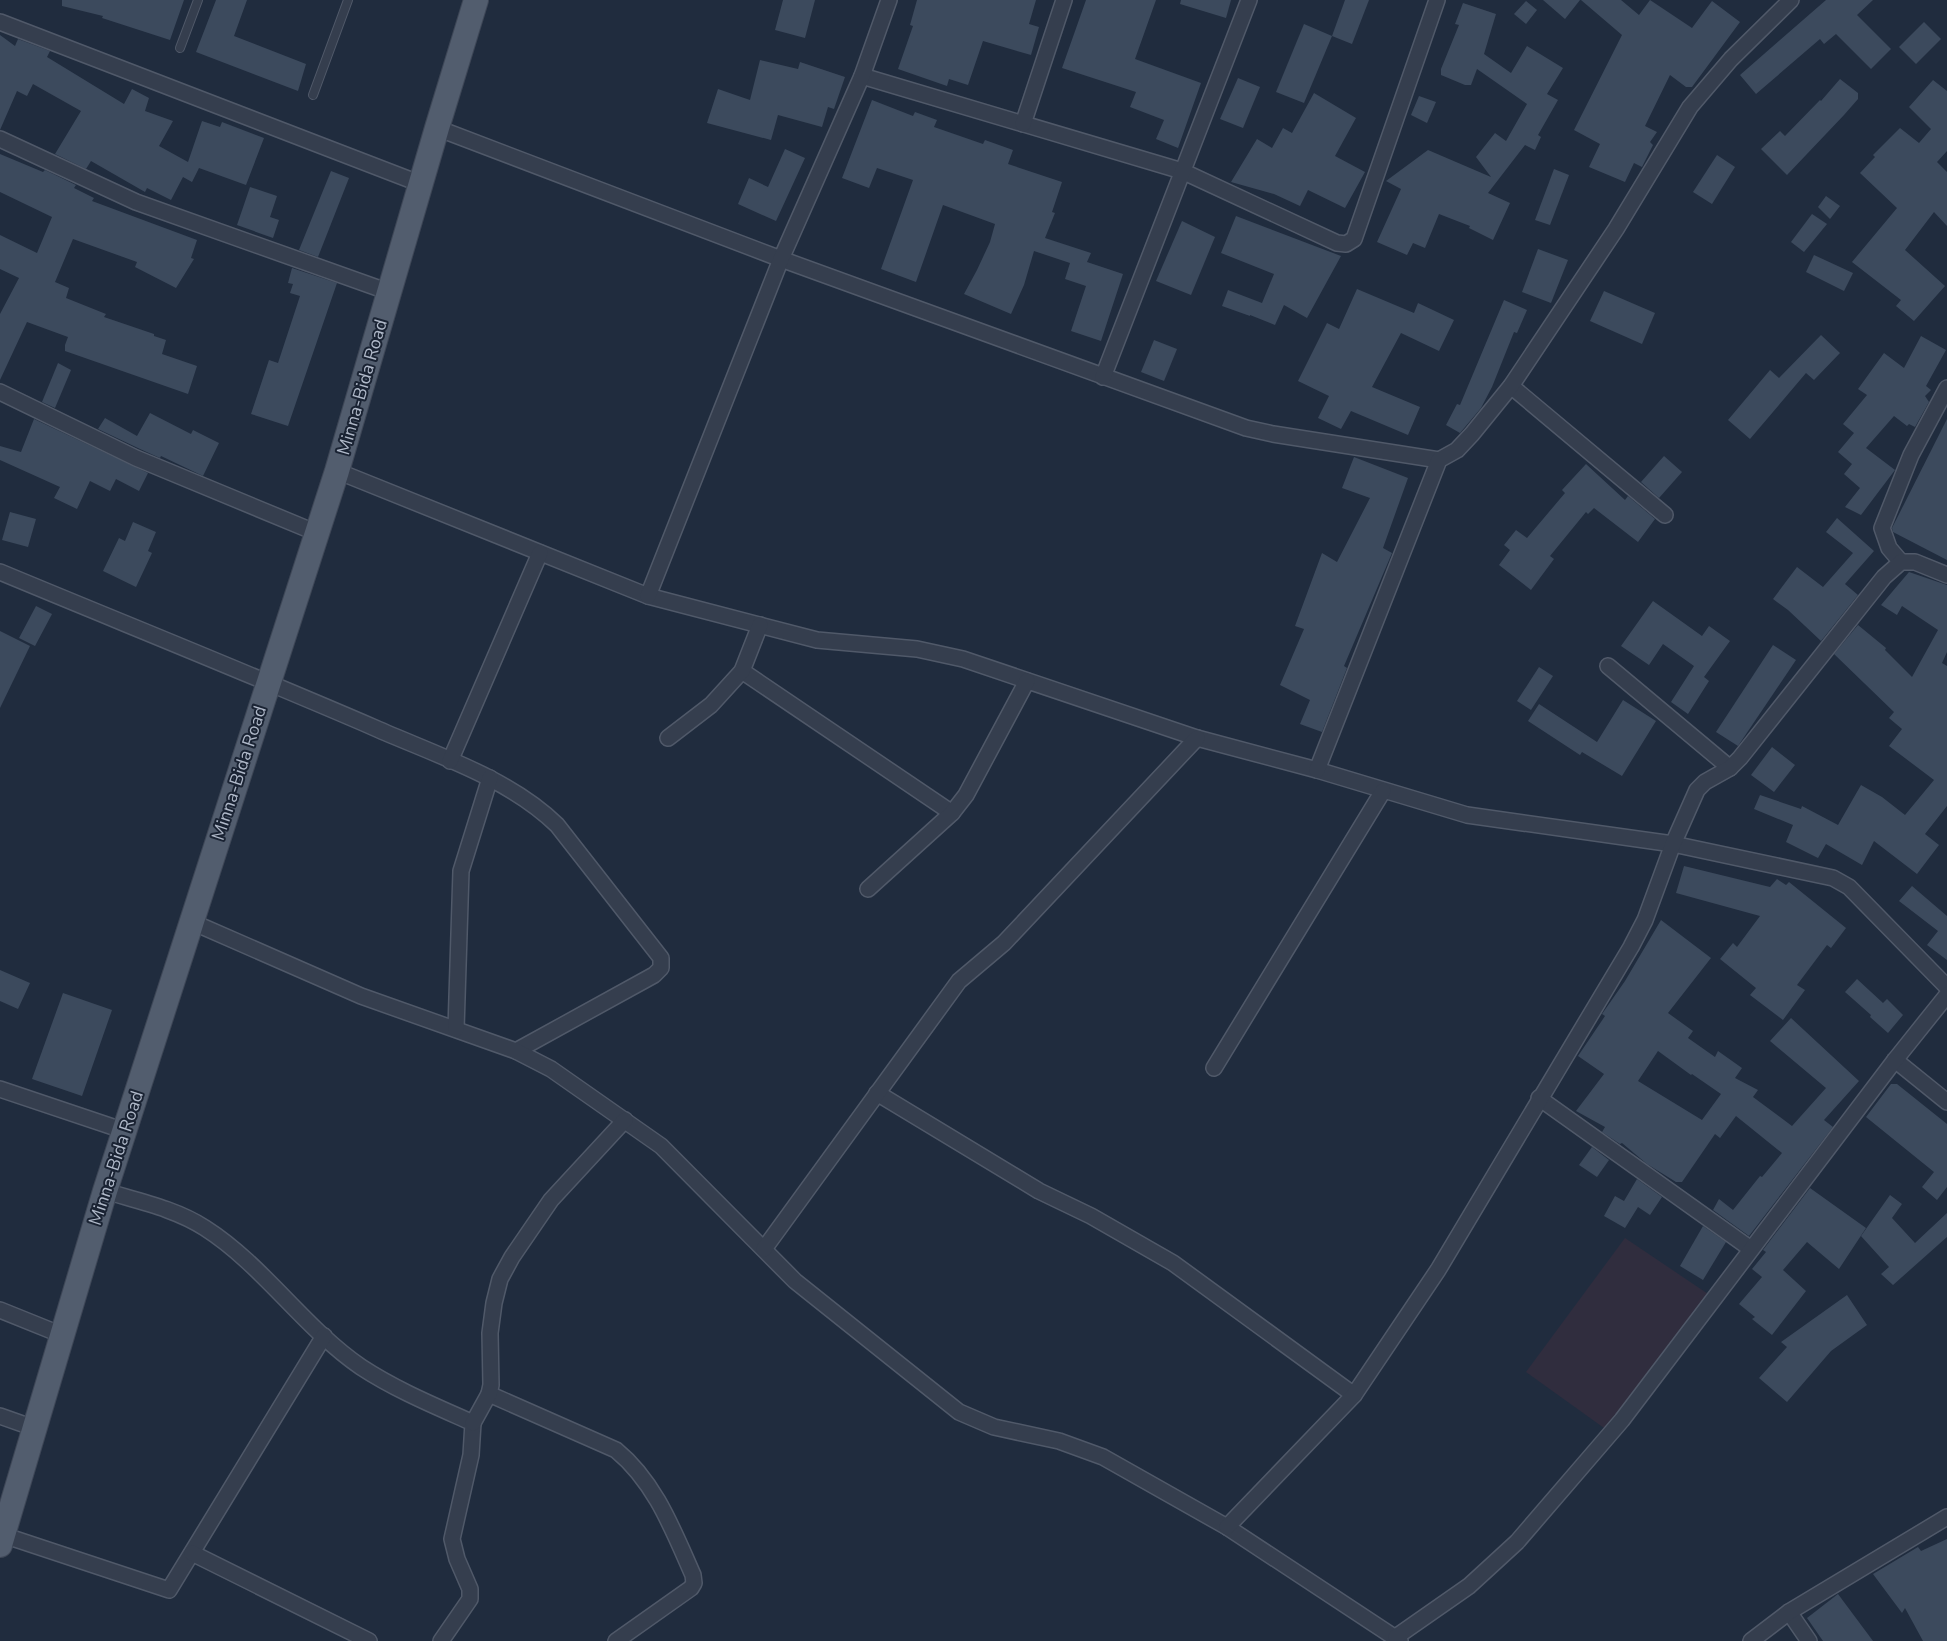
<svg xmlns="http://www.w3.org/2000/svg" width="1947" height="1641" font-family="'Nunito Sans',sans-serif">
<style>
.medical{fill:#302d3e}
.building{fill:#3c4a5d;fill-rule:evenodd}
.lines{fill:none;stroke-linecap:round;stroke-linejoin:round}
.lane-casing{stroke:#505969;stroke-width:10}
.street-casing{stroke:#505969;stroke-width:18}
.primary-casing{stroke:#3e4757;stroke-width:26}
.lane{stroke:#353e4e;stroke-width:8}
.street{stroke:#353e4e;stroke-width:15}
.primary{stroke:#525d6e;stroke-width:24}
.labels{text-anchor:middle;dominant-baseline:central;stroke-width:4;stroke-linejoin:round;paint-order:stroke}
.street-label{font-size:18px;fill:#b0b9c9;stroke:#1a2333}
</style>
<rect width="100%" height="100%" fill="#202c3e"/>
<path class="medical" d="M1625 1238 1714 1298 1611 1433 1526 1372Z"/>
<g class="building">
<path d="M62 0H184L170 40 102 18 103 16 62 6Z"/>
<path d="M216 0H247L234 36 306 64 298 91 196 52Z"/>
<path d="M783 0H815L805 38 775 30Z"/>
<path d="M917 0H1036L1029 24 1039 27 1031 55 983 41 968 85 949 79 947 86 898 69 913 26 910 25Z"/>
<path d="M1086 0H1156L1135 59 1201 83 1178 148 1156 139 1164 120 1130 107 1136 92 1062 68Z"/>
<path d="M1181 0H1231L1226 18 1180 4Z"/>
<path d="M1345 0H1369L1352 44 1332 36Z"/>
<path d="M1543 0H1580L1565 19Z"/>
<path d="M1581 0H1621L1639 15 1650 0 1692 28 1712 1 1740 22 1692 87H1686L1670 75 1645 126 1657 132 1650 142 1653 145 1642 167 1634 163 1625 182 1589 167 1600 144 1574 130 1622 35Z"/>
<path d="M1826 0H1873L1857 15 1891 49 1871 69 1836 34 1824 44 1820 39 1756 94 1740 75Z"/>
<path d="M1526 1 1537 10 1526 24 1514 14Z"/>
<path d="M1463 3 1496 14 1484 54 1511 73 1527 46 1563 68 1547 94 1558 100 1538 135 1541 137 1535 150 1525 145 1488 193 1510 203 1493 240 1469 228 1470 226 1439 214 1425 248 1413 243 1407 255 1377 242 1401 189 1386 181 1428 150 1491 177 1476 157 1495 133 1506 141 1527 104 1477 69 1471 85H1465L1441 75V69L1459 25 1455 24Z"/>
<path d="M1924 22 1941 39 1916 64 1899 47Z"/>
<path d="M1304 24 1332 36 1304 103 1276 92Z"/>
<path d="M0 35 15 46 18 39 50 51 47 57 124 104 132 89 149 98 145 111 173 121 159 146 188 162 202 121 220 127 222 122 264 138 246 185 199 168 192 182 183 177 171 200 147 188 145 192 91 161 86 169 55 154 81 111 33 84 27 96 17 91 0 130Z"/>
<path d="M760 60 798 69 800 62 845 77 834 109 828 107 822 127 778 115 771 140 707 123 718 89 750 100Z"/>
<path d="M1238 78 1260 87 1243 128 1220 119Z"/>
<path d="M1840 79 1858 93V99L1844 115 1787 175 1761 149 1780 131 1785 136 1820 100 1821 101Z"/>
<path d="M1933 80 1947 91V151L1937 162 1947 172V226L1934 212 1905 250 1945 286 1914 321 1896 306 1901 300 1852 262 1897 208 1860 173 1875 157 1873 155 1900 128 1919 143 1931 129 1909 107Z"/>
<path d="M1314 93 1356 118 1335 156 1365 172 1345 208 1308 190 1300 206 1274 194 1231 182 1257 139 1272 148 1283 128 1292 133Z"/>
<path d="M1419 96 1436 102 1427 123 1411 115Z"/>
<path d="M872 100 913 116 915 112 937 120 934 127 983 144 985 140 1013 150 1008 164 1062 182 1052 212 1055 213 1045 238 1091 253 1087 262 1123 274 1101 341 1071 331 1086 286 1065 279 1070 263 1034 251 1024 285 1011 314 964 294 977 270 990 242 995 224 943 205 916 282 881 269 913 180 877 168 869 188 842 178Z"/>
<path d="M785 149 805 158 776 221 738 204 749 178 768 187Z"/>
<path d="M0 154 43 172 45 170 76 185 74 188 94 198 92 201 197 240 191 258 194 259 176 288 135 267 137 262 73 239 55 282 69 288 66 298 106 314 104 317 154 334V336L166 340 162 354 197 366 188 394 65 351V345L68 337 27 322 0 380V314L19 278 0 269V235L37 253 52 217 0 192Z"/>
<path d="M1717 155 1735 167 1712 204 1693 192Z"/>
<path d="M1554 169 1569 175 1550 225 1535 220Z"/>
<path d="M331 171 349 178 318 257 299 250Z"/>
<path d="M250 187 277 196 270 217 279 220 273 238 237 225Z"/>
<path d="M1826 196 1840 206 1830 219 1818 207Z"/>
<path d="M1812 214 1827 224 1804 252 1791 242Z"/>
<path d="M1236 216 1341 256 1307 318 1284 305 1275 325 1250 315V316L1222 306 1228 290 1262 303 1274 274 1221 253Z"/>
<path d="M1182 221 1215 237 1191 295 1156 281Z"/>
<path d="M1538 249 1568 260 1551 303 1522 292Z"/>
<path d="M1814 255 1853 273 1844 291 1806 272Z"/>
<path d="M292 268 337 283 288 426 251 414 269 360 278 363 300 296 290 293 293 284 288 283Z"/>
<path d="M1357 289 1414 313 1418 303 1454 320 1439 351 1401 333 1372 387 1420 407 1408 435 1351 411 1341 429 1318 418 1329 396 1298 381 1327 323 1339 329Z"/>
<path d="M1604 291 1655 313 1642 344 1590 321Z"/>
<path d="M1504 300 1527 310 1517 333 1514 332 1492 387 1481 408 1460 433 1446 425 1457 404 1460 405Z"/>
<path d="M1821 335 1840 353 1814 380 1806 373 1750 439 1728 420 1770 370 1779 378Z"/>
<path d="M1921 336 1946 350 1926 386 1931 390 1925 396 1929 402 1915 427 1909 424 1907 426 1894 416 1866 448 1895 470 1861 515 1845 507 1860 488 1844 474 1852 464 1838 452 1854 433 1843 424 1867 395 1858 389 1884 353 1904 368Z"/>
<path d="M1154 340 1177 349 1164 381 1141 372Z"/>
<path d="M58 363 71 370 55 408 42 402Z"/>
<path d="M150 413 191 434 193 430 219 443 203 476 161 456 160 458 140 449 98 429 105 418 137 436Z"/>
<path d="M34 419 148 473 139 491 116 479 110 491 90 481 77 509 54 498 60 487 0 460V446L21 452Z"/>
<path d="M1947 419V560L1893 532 1892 528Z"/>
<path d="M1664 456 1682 472 1659 498 1641 482Z"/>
<path d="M1354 457 1408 478 1383 548 1392 553 1344 666 1347 668 1322 732 1300 724 1310 700 1280 685 1304 629 1295 626 1322 553 1337 562 1370 498 1342 488Z"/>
<path d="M1586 464 1625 500 1628 496 1655 519 1638 542 1594 508 1588 514 1586 512 1550 556 1554 559 1531 590 1499 565 1510 550 1504 545 1516 530 1527 538 1565 493 1562 490Z"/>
<path d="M10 512 36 519 28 547 2 540Z"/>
<path d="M1837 518 1874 551 1845 584 1858 595 1821 641 1788 610 1773 599 1797 567 1823 587 1853 553 1826 532Z"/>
<path d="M133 522 156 532 148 551 152 553 136 587 103 571 119 538 125 541Z"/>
<path d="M1909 572 1947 585V652L1942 663 1947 666V806L1925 834 1939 845 1917 874 1874 841 1862 865 1826 844 1818 858 1786 842 1793 825 1754 809 1760 795 1801 809 1802 806 1838 825 1861 785 1882 797 1905 815 1934 780 1889 746 1902 729 1889 718 1894 712 1834 654 1858 625 1886 648 1885 650 1912 677 1938 630 1902 606 1897 615 1881 605Z"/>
<path d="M1653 601 1702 636 1709 626 1730 641 1704 677 1709 681 1688 714 1671 702 1694 666 1663 644 1649 665 1621 646Z"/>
<path d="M36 606 52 614 35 646 19 638Z"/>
<path d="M0 631 30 646 0 708Z"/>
<path d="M1773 645 1796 660 1738 746 1716 732Z"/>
<path d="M1539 667 1553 676 1531 710 1517 701Z"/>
<path d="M1623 700 1656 721 1622 776 1582 752 1580 755 1528 721 1539 704 1597 742Z"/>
<path d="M1772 747 1795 765 1774 792 1751 775Z"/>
<path d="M1684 866 1770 887 1777 879 1786 885 1789 882 1846 928 1831 948 1827 945 1797 985 1805 990 1783 1020 1750 995 1756 988 1720 959 1733 943 1737 947 1760 916 1676 893Z"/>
<path d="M1912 886 1947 916V960L1927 945 1938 931 1899 901Z"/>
<path d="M1661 920 1711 958 1668 1013 1693 1031 1688 1038 1715 1057 1718 1051 1742 1068 1735 1078 1758 1090 1753 1097 1792 1126 1826 1088 1770 1041 1791 1018 1859 1081 1824 1120 1833 1127 1749 1236 1713 1210 1719 1199 1733 1210 1760 1176 1762 1177 1782 1153 1736 1116 1720 1138 1715 1134 1682 1182H1676L1647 1164 1622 1143 1620 1144 1602 1132 1605 1127 1576 1111 1604 1074 1578 1056 1605 1016 1602 1014 1625 981ZM1658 1051 1691 1075 1692 1074 1721 1094 1702 1120 1638 1081Z"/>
<path d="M0 970 30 983 18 1009 0 1001Z"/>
<path d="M1857 979 1883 1003 1887 999 1903 1015 1888 1033 1870 1017 1871 1015 1845 992Z"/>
<path d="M63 993 112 1010 82 1096 32 1079Z"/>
<path d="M1891 1084H1897L1947 1124V1187L1937 1200 1922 1187 1934 1172 1866 1117Z"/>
<path d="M1592 1147 1609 1160 1597 1177 1579 1165Z"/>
<path d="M1637 1179 1662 1197 1650 1215 1638 1207 1625 1228 1604 1216 1615 1196 1624 1201Z"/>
<path d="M1810 1188 1866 1228 1839 1269 1807 1242 1783 1270 1806 1291 1772 1335 1752 1319 1755 1317 1739 1304 1762 1277 1752 1269 1766 1252 1763 1250Z"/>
<path d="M1890 1195 1902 1204 1892 1218 1915 1243 1947 1213V1237L1893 1285 1881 1274 1889 1267 1861 1236Z"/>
<path d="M1703 1226 1726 1242 1703 1280 1680 1266Z"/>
<path d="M1847 1295 1867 1325 1831 1351 1787 1402 1759 1378 1787 1347 1781 1342Z"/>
<path d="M1947 1539V1641H1923L1905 1608 1902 1613 1873 1574 1918 1547 1921 1551Z"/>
<path d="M1838 1594 1873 1641H1823L1807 1618Z"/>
</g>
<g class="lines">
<g class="lane-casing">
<g id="lane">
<path d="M180 48 198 0"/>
<path d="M313 95 348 0"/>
</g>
</g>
<g class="street-casing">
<g id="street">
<path d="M0 22 421 184"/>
<path d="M862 76 1182 171 1337 243 1346 244 1354 239 1437 0"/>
<path d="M1023 124 1064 0"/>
<path d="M437 128 781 259 1246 428 1273 434 1439 460"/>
<path d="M0 139 136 202 389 292"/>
<path d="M1103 377 1249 0"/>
<path d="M1511 386 1665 515"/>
<path d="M0 392 136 458 317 533"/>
<path d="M337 471 648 596 817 640 917 649 963 659 1197 738 1317 770 1467 815 1673 844 1833 878 1849 887 1947 987"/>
<path d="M1901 562 1889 548 1882 528 1911 455 1947 388"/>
<path d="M0 572C125 624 250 674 375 728 436 755 509 778 557 825L661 958V968L654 975 516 1051"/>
<path d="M648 596 781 259 862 76 889 0"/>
<path d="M1608 666 1730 768"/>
<path d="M742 671 952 813"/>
<path d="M668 738 711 705 742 671 760 625"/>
<path d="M450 761 540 553"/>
<path d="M1317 770 1439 460 1457 450 1472 434 1511 386 1616 229 1690 107 1731 59 1791 0"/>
<path d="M868 889 952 813 966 795 1027 681"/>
<path d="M192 922 361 996 516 1051 551 1069 661 1146 795 1281 959 1412 994 1427 1059 1441 1103 1457 1227 1527 1400 1641"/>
<path d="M456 1029 461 871 490 778"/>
<path d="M1895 1060 1947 1102"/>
<path d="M1214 1068 1383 791"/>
<path d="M0 1089 125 1131"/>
<path d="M877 1093 1039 1191 1091 1216 1173 1263 1354 1395"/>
<path d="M1539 1098 1751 1249"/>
<path d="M105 1191C138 1201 176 1209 205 1228 263 1265 304 1328 361 1367 396 1390 435 1406 473 1423L471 1455 452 1539 457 1559 470 1589V1599L441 1641"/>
<path d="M764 1249 959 981 1004 943 1197 738"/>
<path d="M0 1310 62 1335"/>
<path d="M489 1394 616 1450C655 1482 673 1530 693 1575L694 1583 691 1588 616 1641"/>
<path d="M0 1416 34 1428"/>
<path d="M473 1423 489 1394 491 1385 490 1333 494 1303 500 1279 512 1257 551 1200 625 1120"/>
<path d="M1227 1527 1354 1395 1438 1270 1631 947 1645 920 1673 844 1697 790 1705 782 1730 768 1740 758 1884 577 1901 562H1915L1947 575"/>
<path d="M3 1535 169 1590 324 1336"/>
<path d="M192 1553 369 1641"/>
<path d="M1789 1612 1809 1641"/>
<path d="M1396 1637 1469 1586 1517 1542 1622 1420 1895 1060 1947 995"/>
<path d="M1751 1641 1789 1612 1947 1517"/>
</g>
</g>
<g class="primary-casing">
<path id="primary" d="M0 1545 105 1191 337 471 437 128 476 0"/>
</g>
<use href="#lane" class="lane"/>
<use href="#street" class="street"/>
<use href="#primary" class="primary"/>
</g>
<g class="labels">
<g class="street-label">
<text transform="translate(362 387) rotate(-74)">Minna-Bida Road</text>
<text transform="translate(239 773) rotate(-72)">Minna-Bida Road</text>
<text transform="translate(116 1158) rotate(-72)">Minna-Bida Road</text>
</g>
</g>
</svg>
